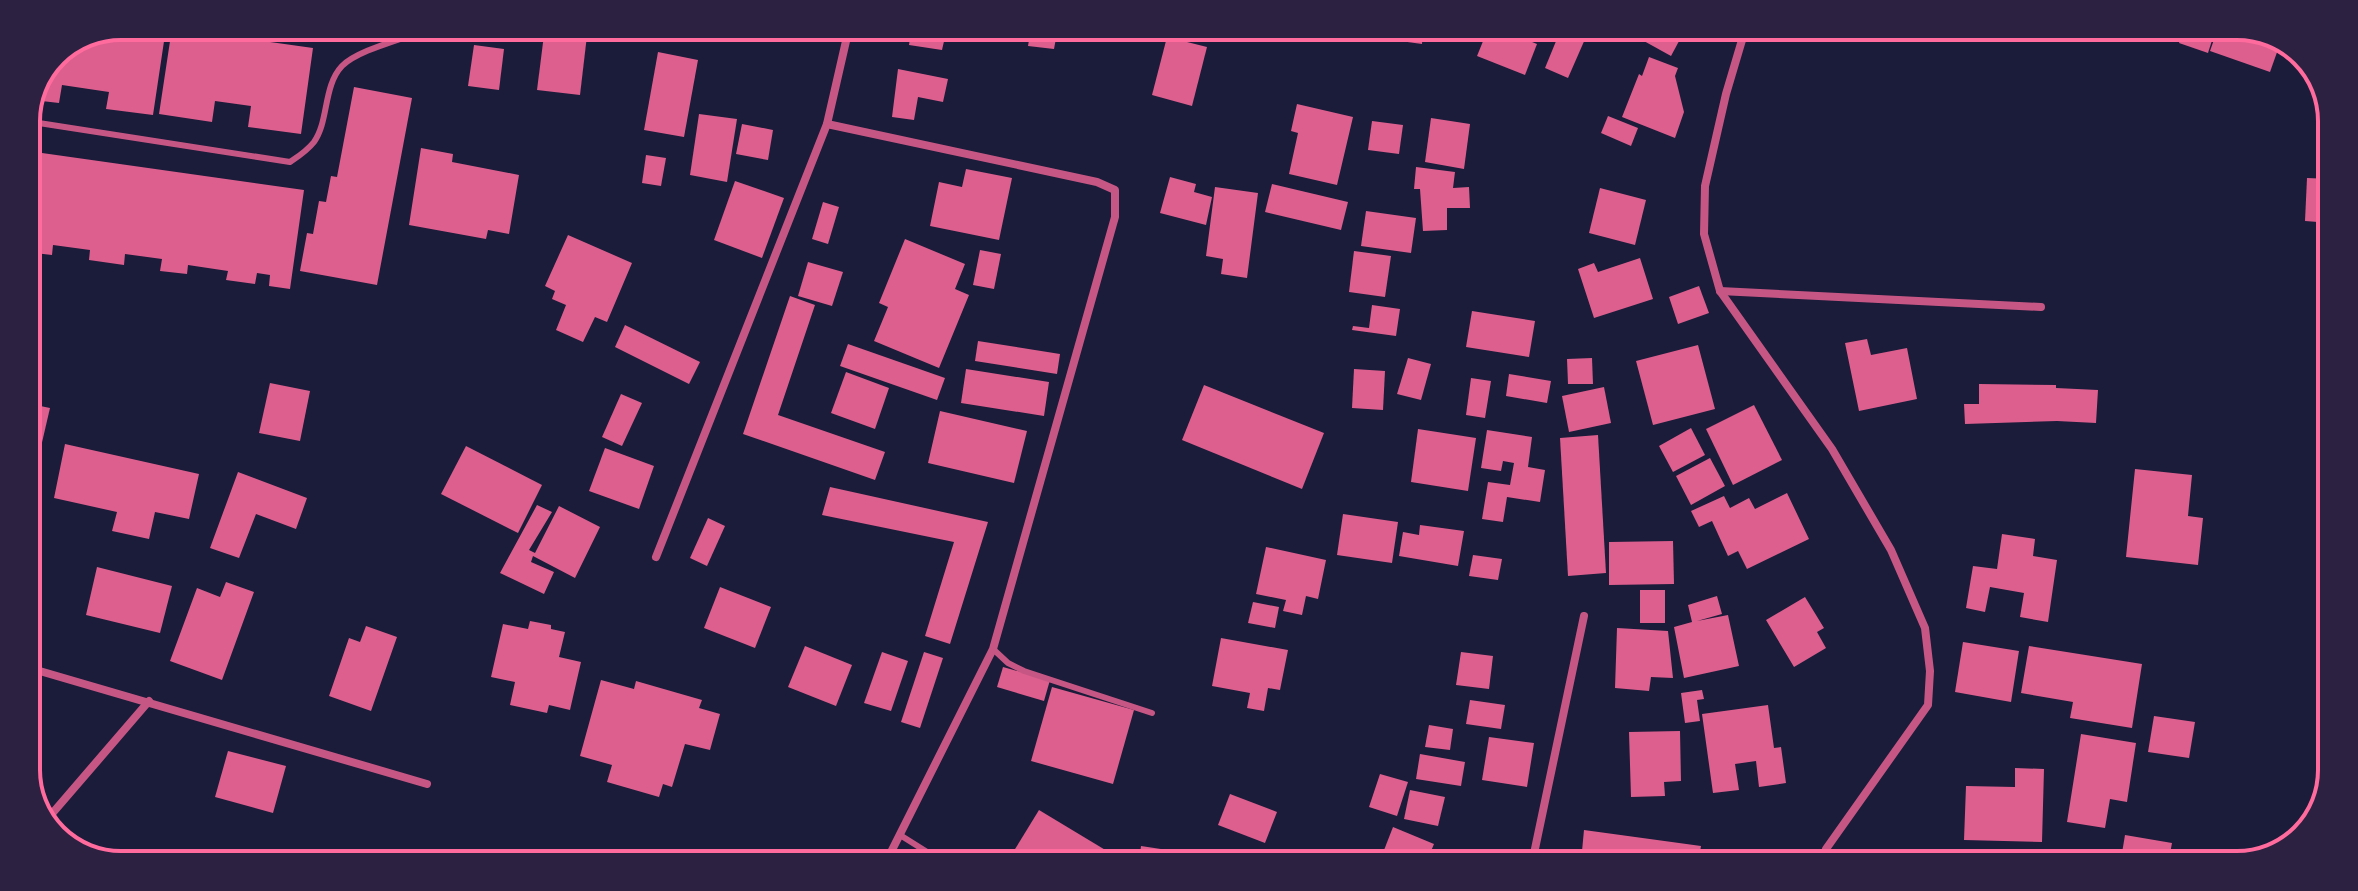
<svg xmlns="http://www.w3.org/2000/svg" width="2358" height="891" font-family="Mulish,sans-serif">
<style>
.building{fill:#dd5f8e}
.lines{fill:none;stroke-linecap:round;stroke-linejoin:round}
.service{stroke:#c65784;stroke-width:6}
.minor{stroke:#c65784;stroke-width:8}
.rim{fill:none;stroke:#ff6b9d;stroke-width:4}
</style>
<rect width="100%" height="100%" fill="#1b1b3a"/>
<g class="building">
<path d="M121 26 166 28 153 115 106 109 109 92 62 85 59 103 33 100 54 54Z"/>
<path d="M545 27H588L580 95 537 90Z"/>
<path d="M172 28 313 48 301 134 248 127 251 106 215 101 212 122 159 114Z"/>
<path d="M1031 28H1058L1054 49 1028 46Z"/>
<path d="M1379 29H1423L1422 44 1378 38Z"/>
<path d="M1488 29H1499L1537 44 1525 75 1477 56Z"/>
<path d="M1561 29 1589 30 1568 78 1545 68Z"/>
<path d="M1624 30H1685L1671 56Z"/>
<path d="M2183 31H2215L2208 53 2179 43Z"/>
<path d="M2217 31H2268L2281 41 2270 72 2210 51Z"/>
<path d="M911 32 945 37 942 50 909 45Z"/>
<path d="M1167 37 1207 47 1192 106 1152 95Z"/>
<path d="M474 45 504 49 499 90 468 86Z"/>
<path d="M658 52 698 60 684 137 644 130Z"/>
<path d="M1649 57 1678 68 1675 76 1684 112 1675 138 1622 117 1639 74 1642 76Z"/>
<path d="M898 69 948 79 943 102 918 97 914 120 892 117Z"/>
<path d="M354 87 412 98 377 285 300 271 307 233 313 234 319 201 326 202 331 176 337 177Z"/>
<path d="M1297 104 1353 117 1337 185 1289 174 1298 133 1291 131Z"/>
<path d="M699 114 737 119 727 182 690 175Z"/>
<path d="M1608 116 1638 128 1631 146 1601 133Z"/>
<path d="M1431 118 1470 124 1464 169 1425 162Z"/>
<path d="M1372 121 1403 125 1399 154 1368 150Z"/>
<path d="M742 124 773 130 768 160 736 154Z"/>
<path d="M421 148 453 154 452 162 519 175 509 234 488 230 486 239 409 225Z"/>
<path d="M35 152 304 190 290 289 269 286 270 275 257 273 255 284 226 280 228 271 188 265 187 274 160 271 162 259 125 254 124 265 89 260 90 250 53 245 52 255 26 252V215Z"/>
<path d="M646 155 666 158 661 186 642 183Z"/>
<path d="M1416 167 1455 172 1453 188 1469 187 1470 208H1447V230L1423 231 1420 189H1414Z"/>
<path d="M966 169 1012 178 999 240 930 226 939 182 962 187Z"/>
<path d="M1170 177 1196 184 1194 192 1212 197 1206 225 1160 213Z"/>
<path d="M2307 178 2331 179V223L2305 221Z"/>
<path d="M735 181 784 198 762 258 714 240Z"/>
<path d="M1272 184 1348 202 1341 230 1265 212Z"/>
<path d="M1215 187 1258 193 1247 278 1221 274 1223 259 1206 256Z"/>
<path d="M1600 188 1646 200 1635 245 1589 233Z"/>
<path d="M823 202 839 207 828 244 812 239Z"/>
<path d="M1366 211 1416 218 1411 253 1361 246Z"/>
<path d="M568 235 632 263 607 322 595 317 583 342 556 330 566 305 552 299 555 291 545 286Z"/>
<path d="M905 239 965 264 955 289 969 295 939 368 874 341 888 307 879 303Z"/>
<path d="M980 250 1001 254 994 289 973 285Z"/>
<path d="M1354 251 1391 256 1385 297 1349 292Z"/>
<path d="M1640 258 1653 299 1594 318 1578 269 1594 263 1598 272Z"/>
<path d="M808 262 843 272 832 306 798 296Z"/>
<path d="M1699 286 1709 313 1678 324 1669 297Z"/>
<path d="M790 296 815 305 778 415 885 452 875 480 743 434Z"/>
<path d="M1372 305 1400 309 1396 336 1352 330 1353 326 1369 328Z"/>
<path d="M1472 311 1535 321 1529 357 1466 347Z"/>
<path d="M625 325 700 362 689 384 615 347Z"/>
<path d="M1867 339 1871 355 1907 348 1917 399 1859 411 1845 343Z"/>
<path d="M978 341 1060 354 1057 374 975 361Z"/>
<path d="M848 344 945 378 937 400 840 366Z"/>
<path d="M1698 345 1715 409 1653 425 1636 361Z"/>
<path d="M1408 358 1431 364 1421 400 1397 394Z"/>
<path d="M1592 358 1593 384H1568L1567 359Z"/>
<path d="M966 369 1049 382 1044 416 961 403Z"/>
<path d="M1354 369 1385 371 1383 410 1352 408Z"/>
<path d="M846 372 889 388 875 429 831 413Z"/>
<path d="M1509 374 1551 381 1547 403 1506 396Z"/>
<path d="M1471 378 1491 381 1485 418 1466 415Z"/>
<path d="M270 383 310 391 300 441 259 433Z"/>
<path d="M1979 384 2056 385V388L2098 390 2096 423 2057 421 1965 424 1964 404H1979Z"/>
<path d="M1204 385 1324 433 1302 489 1182 440Z"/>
<path d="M1604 387 1611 423 1569 432 1562 396Z"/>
<path d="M621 394 642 403 622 446 602 437Z"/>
<path d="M26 403 50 408 37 464 26 461Z"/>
<path d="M1754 405 1782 460 1733 485 1706 429Z"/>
<path d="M940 411 1027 431 1014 483 928 463Z"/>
<path d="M1691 428 1705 455 1673 472 1659 446Z"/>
<path d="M1418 429 1476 438 1468 491 1411 482Z"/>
<path d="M1487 430 1532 437 1528 467 1545 470 1540 502 1507 497 1503 522 1482 519 1488 482 1510 485 1514 463 1503 461 1501 471 1481 468Z"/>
<path d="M1598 435 1606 573 1568 576 1560 438Z"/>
<path d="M65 444 199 474 189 519 155 512 149 539 112 531 117 512 54 498Z"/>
<path d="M466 446 542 485 518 533 441 494Z"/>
<path d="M605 448 654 466 639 509 589 491Z"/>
<path d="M1710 458 1725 486 1691 505 1676 476Z"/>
<path d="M2135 469 2192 475 2188 516 2203 518 2198 565 2126 557Z"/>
<path d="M238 472 307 498 296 529 256 514 239 558 210 548Z"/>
<path d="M830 487 988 522 950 644 925 636 954 542 822 515Z"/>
<path d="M1787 493 1809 539 1747 569 1738 551 1728 556 1712 521 1699 527 1691 511 1724 496 1730 508 1749 498 1755 509Z"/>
<path d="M537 505 552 512 529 550 535 553 559 506 600 527 575 578 533 556 531 562 554 572 544 594 500 573Z"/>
<path d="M1343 514 1398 522 1392 563 1337 555Z"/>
<path d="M708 518 725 526 707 566 690 558Z"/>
<path d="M1420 525 1464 531 1458 566 1399 556 1403 532 1419 535Z"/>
<path d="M2002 534 2035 539 2033 556 2057 560 2048 622 2020 617 2024 593 1990 587 1985 612 1966 608 1973 566 1997 569Z"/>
<path d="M1673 541 1674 584 1609 585V542Z"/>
<path d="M1266 547 1326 560 1318 599 1306 596 1302 615 1283 611 1286 600 1256 594Z"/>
<path d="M1473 555 1502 559 1498 580 1469 576Z"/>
<path d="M97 567 172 586 160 633 86 615Z"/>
<path d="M226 582 254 592 222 680 170 661 197 588 220 597Z"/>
<path d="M720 587 771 607 755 648 704 628Z"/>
<rect x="1640" y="590" width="25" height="33"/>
<path d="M1717 596 1722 614 1697 621 1728 615 1739 666 1684 678 1674 627 1692 622 1688 605Z"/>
<path d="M1805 597 1824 628 1817 632 1826 648 1794 667 1766 620Z"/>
<path d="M1253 602 1279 607 1275 628 1248 623Z"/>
<path d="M530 621 551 625V629L565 632 559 657 581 662 570 710 549 705 547 713 510 705 515 682 491 677 503 624 528 629Z"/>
<path d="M366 626 397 637 371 711 329 696 349 638 360 642Z"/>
<path d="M1617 628 1668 631 1673 678 1651 677 1649 691 1615 688Z"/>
<path d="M1221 638 1288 650 1280 690 1268 688 1264 711 1247 708 1250 693 1212 686Z"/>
<path d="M1963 642 2019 651 2011 702 1955 692Z"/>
<path d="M805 646 852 665 836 706 788 687Z"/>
<path d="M2029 646 2142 664 2132 728 2070 718 2073 702 2021 693Z"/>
<path d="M882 652 908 661 891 711 864 703Z"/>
<path d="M924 652 943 658 920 728 901 722Z"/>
<path d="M1461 652 1493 656 1489 689 1456 685Z"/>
<path d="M1003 667 1050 680 1044 701 997 687Z"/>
<path d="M601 680 634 689 636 681 702 700 699 708 720 714 710 750 685 744 672 787 663 784 659 797 607 782 612 765 580 756Z"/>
<path d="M1052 687 1134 710 1113 784 1031 761Z"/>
<path d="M1702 690 1704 699 1697 700 1700 721 1685 723 1681 693Z"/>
<path d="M1470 700 1505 705 1501 729 1466 724Z"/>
<path d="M1768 705 1774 748 1781 747 1786 783 1759 787 1756 761 1735 764 1739 790 1713 793 1702 714Z"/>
<path d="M2154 716 2195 722 2189 758 2148 752Z"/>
<path d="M1429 725 1453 729 1450 750 1425 747Z"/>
<path d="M1680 731 1681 781 1664 782 1665 796 1631 797 1629 732Z"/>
<path d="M2081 734 2136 743 2127 802 2110 799 2105 828 2067 822Z"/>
<path d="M1489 737 1534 743 1527 787 1482 780Z"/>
<path d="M228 751 286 766 273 813 215 797Z"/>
<path d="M1420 754 1465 762 1461 786 1416 779Z"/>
<path d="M2015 768 2044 769 2042 842 1964 840 1966 786 2015 787Z"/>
<path d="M1380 774 1408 782 1397 816 1369 807Z"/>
<path d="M1410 790 1445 797 1438 826 1404 819Z"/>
<path d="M1230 794 1277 812 1265 843 1218 825Z"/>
<path d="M1039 810 1112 854 1107 862H1007Z"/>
<path d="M1393 827 1434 844 1426 863H1379Z"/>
<path d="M1584 830 1701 846 1698 864H1674L1582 851Z"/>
<path d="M2125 835 2172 843 2168 865H2120Z"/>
<path d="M1141 846 1207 856 1205 862H1139Z"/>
<path d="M1878 849 1919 853 1917 864H1855L1856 854 1877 857Z"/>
</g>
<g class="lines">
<g class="service">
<path d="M26 121 290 162C299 156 307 151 314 142 329 121 323 86 342 66 357 51 396 41 417 33L426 27"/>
<path d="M993 649 1008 663 1024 671 1152 713"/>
<path d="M900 835 943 862"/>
</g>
<g class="minor">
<path d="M1745 30 1726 94 1705 186 1704 234 1720 291 1832 449 1891 550 1925 628 1930 671 1928 705 1826 849 1821 864"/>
<path d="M827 124 849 28"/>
<path d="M1720 291 2041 307"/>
<path d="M656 557 827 124 1097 182 1115 190V217L993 649 886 862"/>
<path d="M26 667 427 784"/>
<path d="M44 823 149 701"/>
<path d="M1532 863 1584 616"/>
</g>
</g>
<path d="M0 0H2358V891H0ZM121 40H2237A81 81 0 0 1 2318 121V770A81 81 0 0 1 2237 851H121A81 81 0 0 1 40 770V121A81 81 0 0 1 121 40Z" fill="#2d2142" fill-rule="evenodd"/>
<path class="rim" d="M121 40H2237A81 81 0 0 1 2318 121V770A81 81 0 0 1 2237 851H121A81 81 0 0 1 40 770V121A81 81 0 0 1 121 40Z"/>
</svg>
